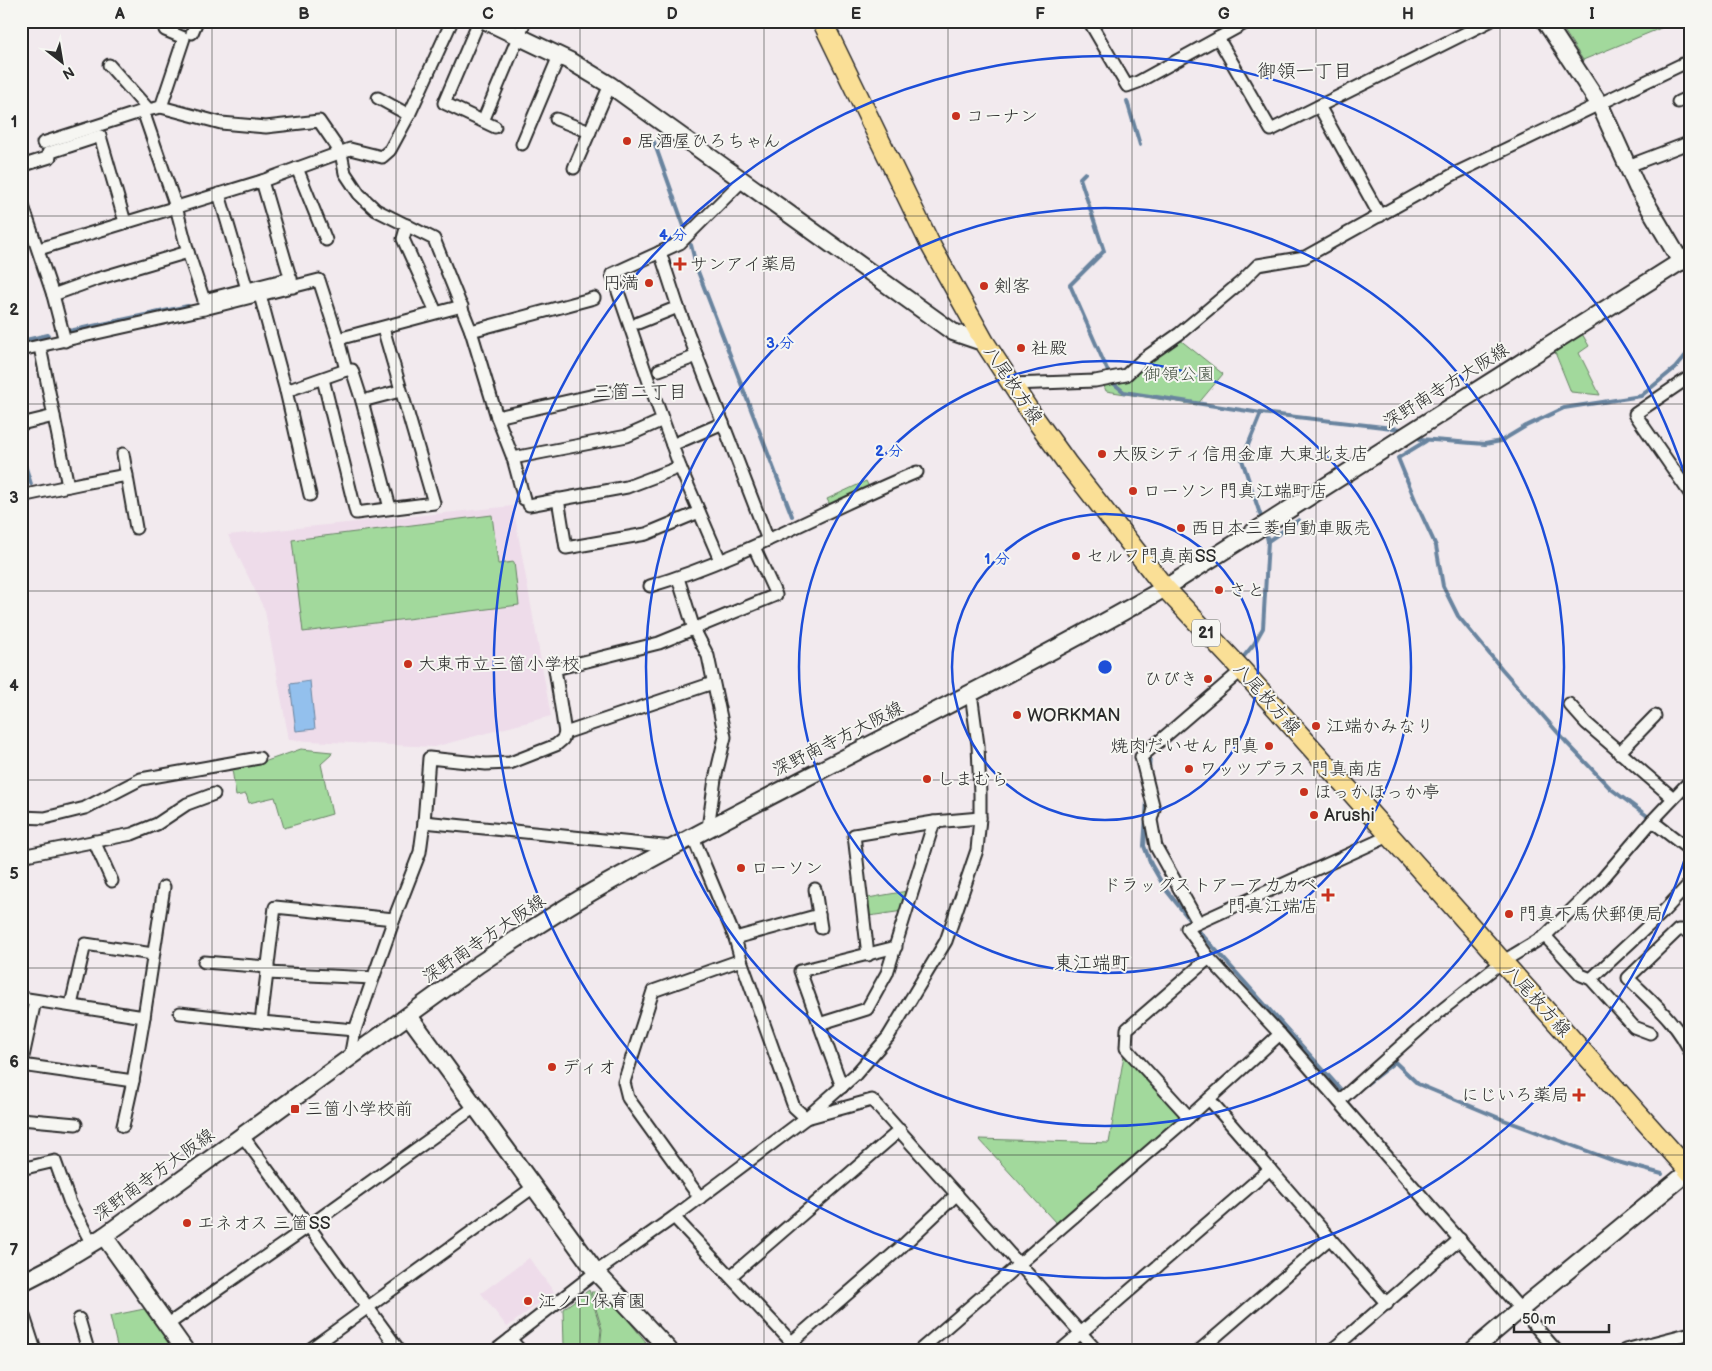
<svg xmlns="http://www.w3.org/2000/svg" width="1712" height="1371" font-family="'Balsamiq Sans','Klee One',sans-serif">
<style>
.built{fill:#eedcea}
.green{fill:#a2d99c;stroke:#668264}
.water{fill:#93c0ed;stroke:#69849f}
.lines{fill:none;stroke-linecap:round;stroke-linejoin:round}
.stream{stroke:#69849f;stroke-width:4}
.street-casing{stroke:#2b2b2b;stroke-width:15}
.secondary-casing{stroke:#2b2b2b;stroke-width:20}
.primary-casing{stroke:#2b2b2b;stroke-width:22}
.street{stroke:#f6f6f2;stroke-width:11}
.secondary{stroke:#f6f6f2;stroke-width:16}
.primary{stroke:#fadf96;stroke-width:19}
.grid{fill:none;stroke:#2b2b2b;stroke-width:1;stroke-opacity:0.55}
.ring{fill:none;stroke:#1d4ed8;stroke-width:2.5}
.poi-dot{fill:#c8321e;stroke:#f6f6f2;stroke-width:2}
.labels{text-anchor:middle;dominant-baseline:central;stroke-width:4;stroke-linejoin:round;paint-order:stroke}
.shield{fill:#f6f6f2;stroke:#686867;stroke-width:1}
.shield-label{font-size:16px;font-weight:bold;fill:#2b2b2b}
.poi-label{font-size:18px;fill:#2b2b2b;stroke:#f6f6f2;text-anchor:start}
.park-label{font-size:18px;fill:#495647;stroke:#f6f6f2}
.street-label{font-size:18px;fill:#2b2b2b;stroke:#f6f6f2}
.neighbourhood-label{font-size:19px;fill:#2b2b2b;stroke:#f6f6f2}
.centre{fill:#1d4ed8;stroke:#f6f6f2;stroke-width:2.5}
.ring-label{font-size:15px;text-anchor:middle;font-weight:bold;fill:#1d4ed8;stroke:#f6f6f2;stroke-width:4;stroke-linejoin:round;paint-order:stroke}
.neatline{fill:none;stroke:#2b2b2b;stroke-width:2}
.grid-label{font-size:16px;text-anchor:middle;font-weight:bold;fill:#2b2b2b}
</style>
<rect width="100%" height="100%" fill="#f2eaee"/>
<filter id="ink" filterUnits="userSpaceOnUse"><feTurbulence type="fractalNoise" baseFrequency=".02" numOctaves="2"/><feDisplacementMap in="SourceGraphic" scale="10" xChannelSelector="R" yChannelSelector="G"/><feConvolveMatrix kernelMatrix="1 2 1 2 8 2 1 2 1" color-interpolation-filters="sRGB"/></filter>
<g filter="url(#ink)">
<g class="built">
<path d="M513 506 551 716 434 747 289 740 265 611 228 535Z"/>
<path d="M529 1258 554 1292 507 1327 481 1293Z"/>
</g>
<g class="green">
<path d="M1558 21H1672L1673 23 1583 60Z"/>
<path d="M1581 332 1589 346 1579 353 1600 395 1571 392 1554 350Z"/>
<path d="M1179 339 1223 374 1197 405 1106 391 1104 386 1128 378Z"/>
<path d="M866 481 870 489 831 507 827 499Z"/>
<path d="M492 515 498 564 514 562 519 605 303 632 292 540Z"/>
<path d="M301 749 332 752 331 755 321 764 332 814 284 828 275 797 249 803 246 794 236 796 232 769 261 763Z"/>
<path d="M907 891 903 911 869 916 868 898Z"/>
<path d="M1124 1055 1182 1116 1056 1223 979 1139 1109 1143Z"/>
<path d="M589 1290 601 1329 599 1350H568L564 1345 563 1309Z"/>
<path d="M591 1292H605L646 1342 638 1350H600L602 1329Z"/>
<path d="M149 1308 178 1350H118L110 1316Z"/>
</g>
<path class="water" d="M310 681 315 729 296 731 290 684Z"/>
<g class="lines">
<g class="stream">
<path d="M1127 101 1140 145"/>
<path d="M654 142 685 229"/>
<path d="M1085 173 1080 178 1104 251 1070 285 1113 383 1124 392 1261 413 1401 429"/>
<path d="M691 245 697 269 792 516"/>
<path d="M69 331 188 306"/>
<path d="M21 341 48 335"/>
<path d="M1261 413 1242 460 1262 520"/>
<path d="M1420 439 1485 444 1501 441 1526 426 1564 408 1641 396 1675 368 1691 349"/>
<path d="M1426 441 1398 458 1418 507 1436 546 1443 586 1458 616 1502 669 1566 742 1611 789 1650 818"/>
<path d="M21 452 31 484"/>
<path d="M1268 541 1299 520"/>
<path d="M1240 661 1254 644 1263 628 1268 541 1266 533"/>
<path d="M1149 770 1150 755 1151 753"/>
<path d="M1147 800 1144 846 1151 864 1166 890 1198 930 1344 1093"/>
<path d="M1355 1093 1395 1062 1418 1084 1504 1120 1614 1161 1662 1174"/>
</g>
<g class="street-casing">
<g id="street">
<path d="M479 21 444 103 495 127"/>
<path d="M1089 21 1127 86 1138 82 1249 21"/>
<path d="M192 33 197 21"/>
<path d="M1218 38 1271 130 1490 21"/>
<path d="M109 65 148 109"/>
<path d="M378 98 409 115"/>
<path d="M1678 102 1691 96"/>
<path d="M1319 106 1380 216"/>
<path d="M161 107 184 38 165 30"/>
<path d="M143 111 176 207 188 252 204 300V309"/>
<path d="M556 119 590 132"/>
<path d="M483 121 525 21"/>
<path d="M43 143 143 111 161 107 221 123 266 127 319 121 341 153 345 173 359 194 376 210 434 239 471 331 497 417 513 458 524 499"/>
<path d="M522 144 559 56"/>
<path d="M21 166 50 157 48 153 100 136 125 222"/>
<path d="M1628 166 1691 142"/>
<path d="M297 168 326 240"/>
<path d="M574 168 610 85"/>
<path d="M262 181 293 287"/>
<path d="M219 194 247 289"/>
<path d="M21 200 53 295 65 341"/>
<path d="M407 225 403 239 436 312"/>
<path d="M39 249 262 181 350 149 382 157 390 150 409 115 452 21"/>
<path d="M660 252 678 307 768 540"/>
<path d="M53 295 97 279 188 252"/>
<path d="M260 295 286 391 310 495"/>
<path d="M204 300 291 278"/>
<path d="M638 323 678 307"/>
<path d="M471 331 594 298"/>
<path d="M338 339 462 306"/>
<path d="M40 347 68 486"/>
<path d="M21 350 204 309 319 280 338 339 346 370"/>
<path d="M659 370 697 356"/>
<path d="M1691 376 1635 414 1691 495"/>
<path d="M323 379 356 513 434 503 383 328"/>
<path d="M1012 384 1095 381 1126 375 1142 360 1179 334 1241 282 1258 265 1305 257 1454 174 1691 60"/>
<path d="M286 391 346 370H352L362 401 390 508"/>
<path d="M362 401 400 391"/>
<path d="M497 417 608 392"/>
<path d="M21 424 54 416"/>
<path d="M672 445 650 385 612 274 680 243 742 181"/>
<path d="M123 454 136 528"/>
<path d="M513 458 627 436 663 420"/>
<path d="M680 467 720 560"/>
<path d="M21 496 83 483 127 475"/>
<path d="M558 499 566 548 646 534 699 512"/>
<path d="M529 505 627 487 680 467 672 445 723 423"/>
<path d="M678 578 694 629 708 656 725 737 715 779 708 828"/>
<path d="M650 586C743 558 827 509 917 472"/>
<path d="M1569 704 1586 723 1673 798"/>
<path d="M565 733 555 669 659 643 776 595 754 547"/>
<path d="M1619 753 1655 716"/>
<path d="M21 817 45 818 85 808 141 779 259 758"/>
<path d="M1652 821 1691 851"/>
<path d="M424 822 673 847"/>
<path d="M1389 836 1187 928 1209 958 1280 1034 1556 1350"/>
<path d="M693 837 735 938 741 960 794 1107 806 1118"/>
<path d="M94 841 112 881"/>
<path d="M21 856 132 834 157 824 187 804 214 794"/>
<path d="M815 889 821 928"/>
<path d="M1198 922 1156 847 1151 820 1154 809 1141 757 1242 670"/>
<path d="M1691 934 1685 930H1678L1628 978C1651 1001 1679 1024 1691 1054"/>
<path d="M1545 936 1581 975 1591 979 1634 1027 1650 1033"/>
<path d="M735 938 819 915"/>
<path d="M868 955 854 835 934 822 980 818"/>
<path d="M204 962 268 967"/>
<path d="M267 973 373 978"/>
<path d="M1591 979 1662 913 1691 882"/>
<path d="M21 998 144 1017 164 887"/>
<path d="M71 1005 85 944 153 954"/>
<path d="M180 1013 261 1022"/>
<path d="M819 1024 867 1009 887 973 934 822"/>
<path d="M355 1030 261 1022 275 907 394 919"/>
<path d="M350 1058 355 1030 394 919 420 852 424 822 429 758 486 764 510 763 556 745 563 739 565 733 713 683"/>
<path d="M22 1065 133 1081"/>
<path d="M21 1066 35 1001"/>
<path d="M842 1087 800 971 896 947"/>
<path d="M1209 1099 1387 1304"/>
<path d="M1339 1101 1438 1013 1502 962 1545 936 1598 884 1652 821 1691 780"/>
<path d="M810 1117 872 1100 1096 1350"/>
<path d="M1189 1117 1126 1048 1127 1029 1209 958"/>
<path d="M21 1119 76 1124"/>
<path d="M123 1126 133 1081 144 1017"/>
<path d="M242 1135 399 1350"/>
<path d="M21 1169 55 1161 70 1203 92 1244"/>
<path d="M700 1198 628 1098 624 1082 653 991 741 960"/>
<path d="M674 1217 799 1350"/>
<path d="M731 1276 900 1130"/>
<path d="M21 1307 35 1350"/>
<path d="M79 1319 88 1350"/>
<path d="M167 1325 309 1226 476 1106"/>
<path d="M510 1339 520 1350"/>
<path d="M792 1342 899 1249 957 1194"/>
<path d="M309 1350 535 1186"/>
<path d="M496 1350 596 1272 674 1217 806 1118 856 1074 888 1037 946 941 977 850 980 818V794L978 745 971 693"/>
<path d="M920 1350 1189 1117 1280 1034"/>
<path d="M1061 1350 1270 1169"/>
<path d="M1200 1350 1330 1238"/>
<path d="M1332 1350 1460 1239"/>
<path d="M1625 1350 1691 1333"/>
</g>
</g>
<g class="secondary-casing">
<g id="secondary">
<path d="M486 21 570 61 610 85 953 332 985 343"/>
<path d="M1545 21 1600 105 1637 187 1681 262"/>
<path d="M409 1016 596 1272 669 1350"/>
<path d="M104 1236 185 1350"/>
<path d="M21 1283 56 1265 104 1236 479 964C519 937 560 910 602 886 674 846 747 808 821 770 936 711 1052 653 1165 588L1691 255"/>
<path d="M1473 1350 1521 1309 1689 1171"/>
</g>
</g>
<g class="primary-casing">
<path id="primary" d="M822 21 931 246 985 343 1028 409 1067 463 1165 588 1242 670 1691 1173"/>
</g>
<use href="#street" class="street"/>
<use href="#secondary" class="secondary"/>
<use href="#primary" class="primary"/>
</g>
</g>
<path class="grid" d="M212 21V1350M396 21V1350M580 21V1350M764 21V1350M948 21V1350M1132 21V1350M1316 21V1350M1500 21V1350M21 216H1691M21 404H1691M21 591H1691M21 780H1691M21 968H1691M21 1155H1691"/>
<g class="ring">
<circle cx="1105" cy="667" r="153"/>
<circle cx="1105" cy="667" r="306"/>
<circle cx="1105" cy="667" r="459"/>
<path d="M1689 846A611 611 0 1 1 1689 488"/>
</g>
<g class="poi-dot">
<circle cx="956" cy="116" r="5"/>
<circle cx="627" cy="141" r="5"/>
<path d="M677.5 256.5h5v5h5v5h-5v5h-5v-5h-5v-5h5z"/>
<circle cx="649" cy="283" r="5"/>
<circle cx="984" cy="286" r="5"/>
<circle cx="1021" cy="348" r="5"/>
<circle cx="1102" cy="454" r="5"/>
<circle cx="1133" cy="491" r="5"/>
<circle cx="1181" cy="528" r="5"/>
<circle cx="1076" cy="556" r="5"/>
<circle cx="1219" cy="590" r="5"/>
<circle cx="408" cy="664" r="5"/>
<circle cx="1208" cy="679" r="5"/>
<circle cx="1017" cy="715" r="5"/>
<circle cx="1316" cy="726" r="5"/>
<circle cx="1269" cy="746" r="5"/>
<circle cx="1189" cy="769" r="5"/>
<circle cx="927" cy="779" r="5"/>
<circle cx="1304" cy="792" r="5"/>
<circle cx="1314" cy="815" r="5"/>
<circle cx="741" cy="868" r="5"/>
<path d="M1325.5 887.5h5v5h5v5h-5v5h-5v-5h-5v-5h5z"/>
<circle cx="1509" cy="914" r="5"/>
<circle cx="552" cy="1067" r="5"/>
<path d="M1576.5 1087.5h5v5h5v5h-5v5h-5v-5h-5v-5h5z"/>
<rect x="290" y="1104" width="10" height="10" rx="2.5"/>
<circle cx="187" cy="1223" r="5"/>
<circle cx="528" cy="1301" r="5"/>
</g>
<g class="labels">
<rect class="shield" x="1192" y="619.5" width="28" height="27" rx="4"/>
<g class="shield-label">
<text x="1206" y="633">21</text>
</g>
<g class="poi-label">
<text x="966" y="116">コーナン</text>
<text x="637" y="141">居酒屋ひろちゃん</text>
<text x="690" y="264">サンアイ薬局</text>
<text x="639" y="283" text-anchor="end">円満</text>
<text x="994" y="286">剣客</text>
<text x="1031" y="348">社殿</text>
<text x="1112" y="454">大阪シティ信用金庫 大東北支店</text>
<text x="1143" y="491">ローソン 門真江端町店</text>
<text x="1191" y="528">西日本三菱自動車販売</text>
<text x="1086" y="556">セルフ門真南SS</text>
<text x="1229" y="590">さと</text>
<text x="418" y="664">大東市立三箇小学校</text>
<text x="1198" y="679" text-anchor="end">ひびき</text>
<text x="1027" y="715">WORKMAN</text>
<text x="1326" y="726">江端かみなり</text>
<text x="1259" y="746" text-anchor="end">焼肉だいせん 門真</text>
<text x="1199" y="769">ワッツプラス 門真南店</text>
<text x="937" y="779">しまむら</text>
<text x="1314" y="792">ほっかほっか亭</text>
<text x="1324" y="815">Arushi</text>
<text x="751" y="868">ローソン</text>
<text x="1318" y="885" text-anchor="end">ドラッグストアーアカカベ<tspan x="1318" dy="21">門真江端店</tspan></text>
<text x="1519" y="914">門真下馬伏郵便局</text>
<text x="562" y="1067">ディオ</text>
<text x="1569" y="1095" text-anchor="end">にじいろ薬局</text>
<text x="305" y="1109">三箇小学校前</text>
<text x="197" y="1223">エネオス 三箇SS</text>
<text x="538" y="1301">江ノ口保育園</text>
</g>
<g class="park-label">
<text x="1179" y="374">御領公園</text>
</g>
<g class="street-label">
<text transform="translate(1013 385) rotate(56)">八尾枚方線</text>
<text transform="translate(1446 386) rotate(-32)">深野南寺方大阪線</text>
<text transform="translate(1267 699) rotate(48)">八尾枚方線</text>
<text transform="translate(838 739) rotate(-27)">深野南寺方大阪線</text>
<text transform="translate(484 939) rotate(-34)">深野南寺方大阪線</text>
<text transform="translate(1537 1001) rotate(48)">八尾枚方線</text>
<text transform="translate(154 1175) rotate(-36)">深野南寺方大阪線</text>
</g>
<g class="neighbourhood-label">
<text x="1305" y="71">御領一丁目</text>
<text x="640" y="392">三箇二丁目</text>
<text x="1092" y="963">東江端町</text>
</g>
</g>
<circle cx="1105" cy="667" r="8" class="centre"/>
<g class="ring-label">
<text x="673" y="240">4 分</text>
<text x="780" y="348">3 分</text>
<text x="889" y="456">2 分</text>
<text x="997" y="564">1 分</text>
</g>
<rect width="1712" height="1371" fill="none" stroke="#f6f6f2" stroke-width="55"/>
<g transform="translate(62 62) rotate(149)" stroke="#f6f6f2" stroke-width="4" paint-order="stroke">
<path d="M0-4L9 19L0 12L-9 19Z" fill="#2b2b2b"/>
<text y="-8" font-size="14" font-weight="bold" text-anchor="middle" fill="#2b2b2b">N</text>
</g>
<path d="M1514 1324v8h95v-8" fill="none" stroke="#2b2b2b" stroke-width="2.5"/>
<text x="1522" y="1324" font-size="15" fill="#2b2b2b" stroke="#f6f6f2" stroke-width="4" paint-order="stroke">50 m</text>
<rect x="28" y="28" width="1656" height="1316" class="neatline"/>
<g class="grid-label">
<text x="120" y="19">A</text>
<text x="304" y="19">B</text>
<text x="488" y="19">C</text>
<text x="672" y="19">D</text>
<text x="856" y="19">E</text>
<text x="1040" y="19">F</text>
<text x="1224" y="19">G</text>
<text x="1408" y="19">H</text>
<text x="1592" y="19">I</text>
<text x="14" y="127">1</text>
<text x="14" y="315">2</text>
<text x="14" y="503">3</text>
<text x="14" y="691">4</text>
<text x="14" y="879">5</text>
<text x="14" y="1067">6</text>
<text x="14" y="1255">7</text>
</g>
</svg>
